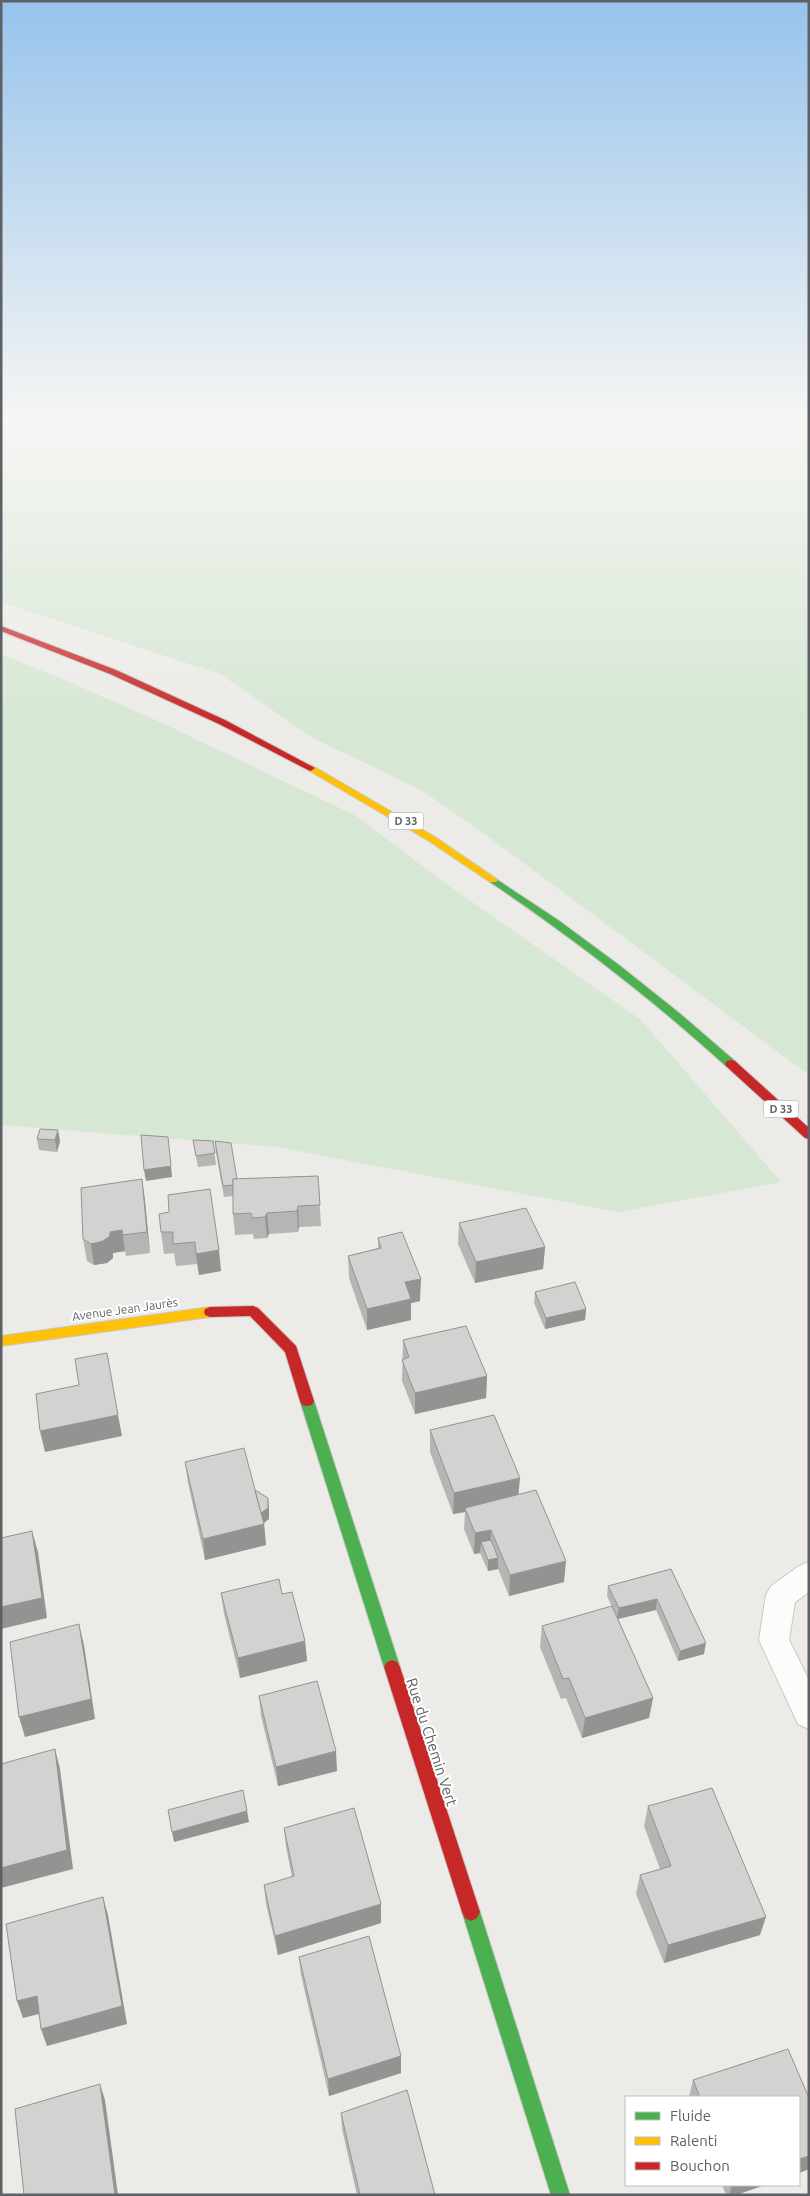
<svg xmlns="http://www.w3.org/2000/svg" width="810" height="2196" font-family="Ubuntu,sans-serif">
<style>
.green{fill:#d6e7d4}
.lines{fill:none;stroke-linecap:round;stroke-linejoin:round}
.lane-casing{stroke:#c9c9c9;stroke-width:2}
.fast-casing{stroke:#c9c9c8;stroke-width:2}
.slow-casing{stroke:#c9c9c8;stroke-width:2}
.jam-casing{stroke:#c9c9c8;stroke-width:2}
.lane{fill:#fcfcfb;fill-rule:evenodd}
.fast{fill:#4caf50;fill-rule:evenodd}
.slow{fill:#ffc107;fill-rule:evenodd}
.jam{fill:#c62828;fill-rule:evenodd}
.wall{fill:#b5b5b3}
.shaded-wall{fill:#949392}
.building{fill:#d3d2d0;stroke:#949392}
.labels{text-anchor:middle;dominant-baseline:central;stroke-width:4;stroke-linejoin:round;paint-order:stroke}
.shield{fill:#fff;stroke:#8e9092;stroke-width:1}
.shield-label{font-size:11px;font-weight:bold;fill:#5d6064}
.street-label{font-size:12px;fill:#5d6064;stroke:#fff}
.near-street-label{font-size:15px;fill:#5d6064;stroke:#fff}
</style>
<rect width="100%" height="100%" fill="#ecebe7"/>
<g class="green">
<path d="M1 417H809V1075L482 832 421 790 313 738 220 674 1 602Z"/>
<path d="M1 654 58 677 160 722 356 816 442 881 641 1020 781 1182 618 1212 277 1147 1 1125Z"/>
</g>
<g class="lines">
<g class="lane-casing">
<path id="lane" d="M809 1562V1592L795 1602 789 1640 809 1680V1729L798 1724 759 1640 766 1595 771 1586 799 1566Z"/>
</g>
<g class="fast-casing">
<g id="fast">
<path d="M493 877 558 920 619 965 678 1012 735 1061 737 1064 735 1067H727C652 999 573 938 490 882L488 880 490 878Z"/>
<path d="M307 1396 312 1397 314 1401 400 1667 397 1672 392 1674 387 1672 384 1667 300 1401 302 1397Z"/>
<path d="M471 1903 477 1906 480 1912 570 2195H551L462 1912 465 1906Z"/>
</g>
</g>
<g class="slow-casing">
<g id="slow">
<path d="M311 765 435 837 498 880 496 882H490L429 841 308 770 307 768Z"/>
<path d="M210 1307 215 1309 216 1312 215 1315 210 1317 1 1346V1336Z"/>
</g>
</g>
<g class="jam-casing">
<g id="jam">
<path d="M1 626 116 670 225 720 315 768 311 771 308 770 219 724 110 674 1 631Z"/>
<path d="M731 1060 735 1061 809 1128V1139L805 1138 727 1067 725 1064 727 1061Z"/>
<path d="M253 1306 258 1308 296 1346 314 1401 312 1405 307 1406 302 1405 300 1401 285 1352 250 1316 210 1317 205 1315 204 1312 205 1309 210 1307Z"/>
<path d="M392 1660 397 1662 400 1667 480 1912 477 1918 471 1921 465 1918 462 1912 384 1667 387 1662Z"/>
</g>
</g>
<use href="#lane" class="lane"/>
<use href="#fast" class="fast"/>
<use href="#slow" class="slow"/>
<use href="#jam" class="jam"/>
</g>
<g class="wall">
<path d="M40 1129 60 1141 57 1152 39 1150 37 1139Z"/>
<path d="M193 1140 213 1141 216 1165 198 1167Z"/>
<path d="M215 1141 237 1179 318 1176 321 1226 299 1227 298 1232 269 1234 267 1238 254 1239 253 1234 235 1235 233 1214V1196L224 1197 216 1153Z"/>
<path d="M142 1179 145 1201 150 1253 126 1256 125 1251 113 1253V1258L107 1263 94 1265 87 1261 83 1239Z"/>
<path d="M169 1212 221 1271 199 1275 197 1264 176 1266 174 1253 164 1254 161 1232Z"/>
<path d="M459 1223 545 1247 543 1269 475 1283 458 1244Z"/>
<path d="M378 1238 420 1301 411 1303V1320L367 1330 349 1278 348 1256 378 1248Z"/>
<path d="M535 1292 586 1309 585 1320 545 1329 534 1303Z"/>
<path d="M403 1340 487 1376 486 1398 415 1414 402 1381Z"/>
<path d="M430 1430 518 1495 564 1582 509 1596 498 1569 488 1571 480 1553 474 1554 464 1529 465 1512 453 1514 430 1452Z"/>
<path d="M185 1462 255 1490 269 1509V1519L264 1523 266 1545 205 1560 188 1483Z"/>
<path d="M671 1569 704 1654 678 1661 656 1610 618 1619 653 1698 649 1718 582 1738 566 1698 561 1699 540 1647 542 1626 612 1607 607 1596 608 1586Z"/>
<path d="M221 1593 282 1594 305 1641 307 1661 240 1678 224 1614Z"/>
<path d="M259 1696 337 1771 278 1786 261 1716Z"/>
<path d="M648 1806 760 1935 664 1963 636 1894 640 1875 660 1869 644 1826Z"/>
<path d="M284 1828 381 1923 278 1955 266 1904 264 1885 292 1877 286 1847Z"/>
<path d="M299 1957 401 2073 329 2096 301 1975Z"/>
<path d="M693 2080 809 2098V2169L799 2173V2097H689Z"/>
<path d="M341 2113 435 2195H357L342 2129Z"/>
<path d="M722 2185H765L736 2195H726Z"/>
</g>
<g class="shaded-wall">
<path d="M58 1130 60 1141 57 1152 55 1140Z"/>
<path d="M171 1166 172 1177 146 1181 144 1170Z"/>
<path d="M142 1179 145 1201 150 1253 147 1232Z"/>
<path d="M298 1206 299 1227 298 1232 297 1211Z"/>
<path d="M267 1213 269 1234 267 1238 265 1217Z"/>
<path d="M122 1230 125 1251 113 1253V1258L107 1263 94 1265 91 1244 110 1232Z"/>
<path d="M545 1247 543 1269 475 1283 476 1262Z"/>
<path d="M219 1250 221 1271 199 1275 196 1254Z"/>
<path d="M421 1279 420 1301 411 1303V1320L367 1330V1309L405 1282Z"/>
<path d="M586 1309 585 1320 545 1329 546 1318Z"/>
<path d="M487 1376 486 1398 415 1414V1393Z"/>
<path d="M118 1415 122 1436 45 1452 40 1431Z"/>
<path d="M520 1478 518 1499 465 1508V1512L453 1514 454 1493Z"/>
<path d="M268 1498 269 1509V1519L261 1525 264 1524 266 1545 205 1560 203 1539 259 1515Z"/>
<path d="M491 1530 490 1551 481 1542 480 1553 474 1554 475 1533Z"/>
<path d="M32 1531 38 1552 47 1618 1 1629V1607Z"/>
<path d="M498 1558V1569L488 1571V1560Z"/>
<path d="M566 1561 564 1582 509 1596 510 1575Z"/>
<path d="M657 1599 656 1610 617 1619 619 1608Z"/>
<path d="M79 1624 84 1645 95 1719 25 1737 19 1717Z"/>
<path d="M305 1641 307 1661 240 1678 238 1658Z"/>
<path d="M706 1643 704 1654 678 1661 680 1651Z"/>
<path d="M653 1698 649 1718 582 1738 585 1718Z"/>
<path d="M55 1749 60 1769 73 1869 1 1888V1868Z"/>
<path d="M336 1751 337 1771 278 1786 276 1767Z"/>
<path d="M247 1811 249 1822 174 1842 172 1832Z"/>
<path d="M103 1897 108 1915 127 2024 47 2046 41 2029Z"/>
<path d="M381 1904V1923L278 1955 275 1936Z"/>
<path d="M766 1917 760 1935 664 1963 668 1945Z"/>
<path d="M37 1996 43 2013 23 2018 17 2001Z"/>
<path d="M401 2056V2073L329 2096 328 2079Z"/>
<path d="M100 2084 105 2100 118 2195H115Z"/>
<path d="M809 2156V2169L799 2173V2159Z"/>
<path d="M732 2185H765L736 2195H729Z"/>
</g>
<g class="building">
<path d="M40 1129 58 1130 55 1140 37 1139Z"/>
<path d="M141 1135 168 1137 171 1166 144 1170Z"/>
<path d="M193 1140 213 1141 215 1153 196 1156Z"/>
<path d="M215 1141 231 1143 237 1179H233V1185L223 1186Z"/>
<path d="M318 1176 320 1205 298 1206 297 1211 267 1213 265 1217 252 1218 251 1213 233 1214V1179Z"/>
<path d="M142 1179 147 1232 123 1235 122 1230 110 1232V1236L103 1241 91 1244 83 1239 81 1188Z"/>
<path d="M210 1189 219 1250 196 1254 195 1242 173 1244V1232H161L159 1214 169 1212 168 1195Z"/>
<path d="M526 1208 545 1247 476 1262 459 1223Z"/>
<path d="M402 1232 421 1279 405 1282 411 1299 367 1309 348 1256 381 1248 378 1238Z"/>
<path d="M575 1282 586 1309 546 1318 535 1292Z"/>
<path d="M466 1326 487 1376 415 1393 402 1360 409 1357 403 1340Z"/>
<path d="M107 1353 118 1415 40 1431 36 1394 79 1385 75 1359Z"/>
<path d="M494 1415 520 1478 454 1493 430 1430Z"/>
<path d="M244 1448 264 1524 203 1539 185 1462Z"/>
<path d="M255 1490 268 1498V1508L261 1513Z"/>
<path d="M536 1490 566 1561 510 1575 491 1530 475 1533 465 1508Z"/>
<path d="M32 1531 42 1598 1 1607V1538Z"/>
<path d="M491 1540 498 1558 488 1560 481 1542Z"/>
<path d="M671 1569 706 1643 680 1651 657 1599 619 1608 608 1586Z"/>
<path d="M279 1579 282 1594 292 1592 305 1641 238 1658 221 1593Z"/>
<path d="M612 1606 653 1698 585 1718 569 1678 563 1679 542 1626Z"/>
<path d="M79 1624 91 1699 19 1717 10 1642Z"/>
<path d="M317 1681 336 1751 276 1767 259 1696Z"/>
<path d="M55 1749 67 1850 1 1868V1764Z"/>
<path d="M712 1788 766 1917 668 1945 640 1875 671 1866 648 1806Z"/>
<path d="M243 1790 247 1811 172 1832 168 1810Z"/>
<path d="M354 1808 381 1904 275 1936 264 1885 294 1876 284 1828Z"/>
<path d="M103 1897 122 2006 41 2029 37 1996 17 2001 6 1924Z"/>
<path d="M369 1936 401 2056 328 2079 299 1957Z"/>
<path d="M788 2049 809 2098V2156L799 2159V2097H700L693 2080Z"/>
<path d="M100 2084 115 2195H24L15 2109Z"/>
<path d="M407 2090 435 2195H360L341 2113Z"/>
</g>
<linearGradient id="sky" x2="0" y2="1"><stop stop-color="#97c3ec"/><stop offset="0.58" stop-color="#f6f6f4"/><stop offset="1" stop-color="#f6f6f4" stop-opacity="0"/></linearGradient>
<rect width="810" height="725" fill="url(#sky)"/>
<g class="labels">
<g class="shield">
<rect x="388.5" y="812.5" width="35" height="17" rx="4"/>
<rect x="763.5" y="1100.5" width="35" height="17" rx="4"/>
</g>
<g class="shield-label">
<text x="406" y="821">D 33</text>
<text x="781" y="1109">D 33</text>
</g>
<g class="street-label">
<text transform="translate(125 1309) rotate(-8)">Avenue Jean Jaurès</text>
</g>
<g class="near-street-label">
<text transform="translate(432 1742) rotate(72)">Rue du Chemin Vert</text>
</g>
</g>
<rect width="810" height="2196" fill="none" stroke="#5d6064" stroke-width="5"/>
<rect x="625" y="2096" width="175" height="90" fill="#ffffff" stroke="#bebfc1"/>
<rect x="635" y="2112" width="25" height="8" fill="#4caf50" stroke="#bebfc1"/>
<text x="670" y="2121" font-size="15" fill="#5d6064">Fluide</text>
<rect x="635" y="2137" width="25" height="8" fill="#ffc107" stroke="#bebfc1"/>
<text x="670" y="2146" font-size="15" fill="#5d6064">Ralenti</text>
<rect x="635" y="2162" width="25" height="8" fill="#c62828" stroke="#bebfc1"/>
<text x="670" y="2171" font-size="15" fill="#5d6064">Bouchon</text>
</svg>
